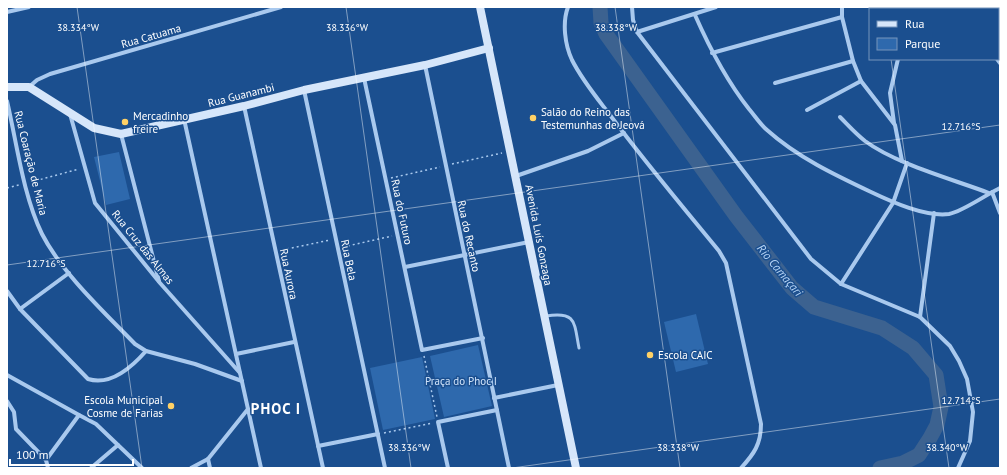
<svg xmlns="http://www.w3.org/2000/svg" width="1007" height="475" font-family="'PT Sans',sans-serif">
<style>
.green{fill:#2e69ad}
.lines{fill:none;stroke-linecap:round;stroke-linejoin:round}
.river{stroke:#3c6290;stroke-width:15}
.path{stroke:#a9c9ee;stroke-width:1.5;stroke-dasharray:2 3;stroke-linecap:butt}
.lane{stroke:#a9c9ee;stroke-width:3}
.street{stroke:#a9c9ee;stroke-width:4}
.secondary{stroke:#d6e6fa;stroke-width:8}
.ticks{fill:none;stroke:#fff;stroke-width:1;stroke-opacity:0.45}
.poi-dot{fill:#ffd166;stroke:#1b4f8f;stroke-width:1.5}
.labels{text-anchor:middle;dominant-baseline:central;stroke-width:3;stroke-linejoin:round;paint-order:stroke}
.street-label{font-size:11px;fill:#fff;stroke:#1b4f8f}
.poi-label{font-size:11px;fill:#fff;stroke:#1b4f8f;text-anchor:start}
.park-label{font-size:11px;fill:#cfe3fa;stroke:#1b4f8f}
.water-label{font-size:12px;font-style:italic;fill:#b5d3f5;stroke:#1b4f8f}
.district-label{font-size:15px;font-weight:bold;letter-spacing:1px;fill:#fff;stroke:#1b4f8f}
.ticks-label{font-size:10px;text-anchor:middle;fill:#fff;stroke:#1b4f8f;stroke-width:3;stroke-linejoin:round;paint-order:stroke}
</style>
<rect width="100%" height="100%" fill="#1b4f8f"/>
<g class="green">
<path d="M119 152 130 199 106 205 94 157Z"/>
<path d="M696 314 708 364 676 372 664 322Z"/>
<path d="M478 345 492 406 444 417 430 356Z"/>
<path d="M422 357 435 419 383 430 370 368Z"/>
</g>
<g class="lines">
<path class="river" d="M600 7 601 23 606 34 736 216 792 288 814 307 882 328 913 348 936 375 941 407 937 425 930 438 919 455 903 463 880 468"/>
<g class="path">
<path d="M452 164 502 153"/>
<path d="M391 178 440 167"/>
<path d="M31 182 79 169"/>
<path d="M7 188 19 185"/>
<path d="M343 247 392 236"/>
<path d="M282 250 330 240"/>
<path d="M424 356 437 417"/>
<path d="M384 433 433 423"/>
</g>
<path class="lane" d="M546 316C577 311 574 323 579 348"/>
<g class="street">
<path d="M568 7C562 23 565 45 572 60 582 80 597 98 610 115 645 162 682 206 719 251L726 263 761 424C761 444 754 454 741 468"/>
<path d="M632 7 633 20 637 32 811 259 841 284 920 317 950 346 959 361 967 379 973 412 970 441 958 468"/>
<path d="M842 7V17L853 61 861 81 895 125 902 161"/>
<path d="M903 7V9"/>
<path d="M971 7V9"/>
<path d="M7 12 29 7"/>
<path d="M695 15C710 49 726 80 749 109 755 116 760 124 767 130 797 157 835 175 871 192 892 202 925 217 949 214 962 212 987 194 1000 188"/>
<path d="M637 32 716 7"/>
<path d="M712 53 842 17"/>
<path d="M997 59 1000 63"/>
<path d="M425 65 509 468"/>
<path d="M364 78 422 350 483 338"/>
<path d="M775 83 853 61"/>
<path d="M29 87 37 80 50 74 281 7"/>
<path d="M304 90 385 468"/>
<path d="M7 101C17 144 23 195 42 234 62 273 104 312 135 344L146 351 195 364 242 381"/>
<path d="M244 106 323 468"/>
<path d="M807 110 861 81"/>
<path d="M70 114 95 203 160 283 240 373"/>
<path d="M840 117C848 125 856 134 865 141 896 164 952 179 989 193"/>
<path d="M184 119 261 468"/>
<path d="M894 123 890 93 898 59"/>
<path d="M121 134 159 281"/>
<path d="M516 176 588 151 624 133"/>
<path d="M992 192 1000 213"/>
<path d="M405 267 529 242"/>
<path d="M841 284 893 203 907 163"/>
<path d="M7 291 20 309 88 379C110 386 132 367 146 351"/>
<path d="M20 309 69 273"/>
<path d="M920 317 934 213"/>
<path d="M236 354 294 342"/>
<path d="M7 375 79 415 46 460 48 468"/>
<path d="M494 398 558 385"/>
<path d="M7 401 14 412 16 429 46 460"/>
<path d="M79 415 96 424 142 468"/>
<path d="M318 446 378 434"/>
<path d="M208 459 210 468"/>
<path d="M91 468 118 445"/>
<path d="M191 468 208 459 248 409"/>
<path d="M448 468 438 422 497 410"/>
</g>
<g class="secondary">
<path d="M480 7 576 468"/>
<path d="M7 87H29L94 128 121 134 244 106 304 90 425 65 489 48"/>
</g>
</g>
<path class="ticks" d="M77 7 142 468M346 7 411 468M615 7 680 468M884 7V9M891 59 949 468M7 265 1000 125M512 468 1000 399"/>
<g class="poi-dot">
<circle cx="533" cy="118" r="4"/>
<circle cx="125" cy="122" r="4"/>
<circle cx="650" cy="355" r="4"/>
<circle cx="171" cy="406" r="4"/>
</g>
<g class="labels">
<g class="street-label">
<text transform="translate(151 36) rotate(-16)">Rua Catuama</text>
<text transform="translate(241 95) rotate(-14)">Rua Guanambi</text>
<text transform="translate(31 163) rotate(76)">Rua Coaração de Maria</text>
<text transform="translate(402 212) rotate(78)">Rua do Futuro</text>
<text transform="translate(539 235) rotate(79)">Avenida Luís Gonzaga</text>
<text transform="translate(469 236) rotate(78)">Rua do Recanto</text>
<text transform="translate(143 247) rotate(51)">Rua Cruz das Almas</text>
<text transform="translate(349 260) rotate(78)">Rua Bela</text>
<text transform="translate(289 274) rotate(78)">Rua Aurora</text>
</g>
<g class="poi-label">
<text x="541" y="112">Salão do Reino das<tspan x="541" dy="13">Testemunhas de Jeová</tspan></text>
<text x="133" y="116">Mercadinho<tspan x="133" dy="13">freire</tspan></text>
<text x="658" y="355">Escola CAIC</text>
<text x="163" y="400" text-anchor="end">Escola Municipal<tspan x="163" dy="13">Cosme de Farias</tspan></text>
</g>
<g class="park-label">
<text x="461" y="381">Praça do Phoc I</text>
</g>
<g class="water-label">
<text transform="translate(780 270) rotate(50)">Rio Camaçari</text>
</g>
<g class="district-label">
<text x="276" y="408">PHOC I</text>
</g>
</g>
<g class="ticks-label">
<text x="78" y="31">38.334°W</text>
<text x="347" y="31">38.336°W</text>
<text x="616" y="31">38.338°W</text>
<text x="961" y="130">12.716°S</text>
<text x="46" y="267">12.716°S</text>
<text x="961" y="404">12.714°S</text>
<text x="409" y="451">38.336°W</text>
<text x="678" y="451">38.338°W</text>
<text x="947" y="451">38.340°W</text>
</g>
<rect width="1007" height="475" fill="none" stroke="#ffffff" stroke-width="16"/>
<rect x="869" y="8" width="130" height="52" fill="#1b4f8f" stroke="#7695bc"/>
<rect x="877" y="21" width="20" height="6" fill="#d6e6fa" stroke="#7695bc"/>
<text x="905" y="28" font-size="12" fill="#ffffff">Rua</text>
<rect x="877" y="38" width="20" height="12" fill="#2e69ad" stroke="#7695bc"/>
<text x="905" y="48" font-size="12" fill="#ffffff">Parque</text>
<path d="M10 459v6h123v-6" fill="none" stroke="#ffffff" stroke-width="2"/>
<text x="16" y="459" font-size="12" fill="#ffffff" stroke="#1b4f8f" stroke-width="3" paint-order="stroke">100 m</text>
</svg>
